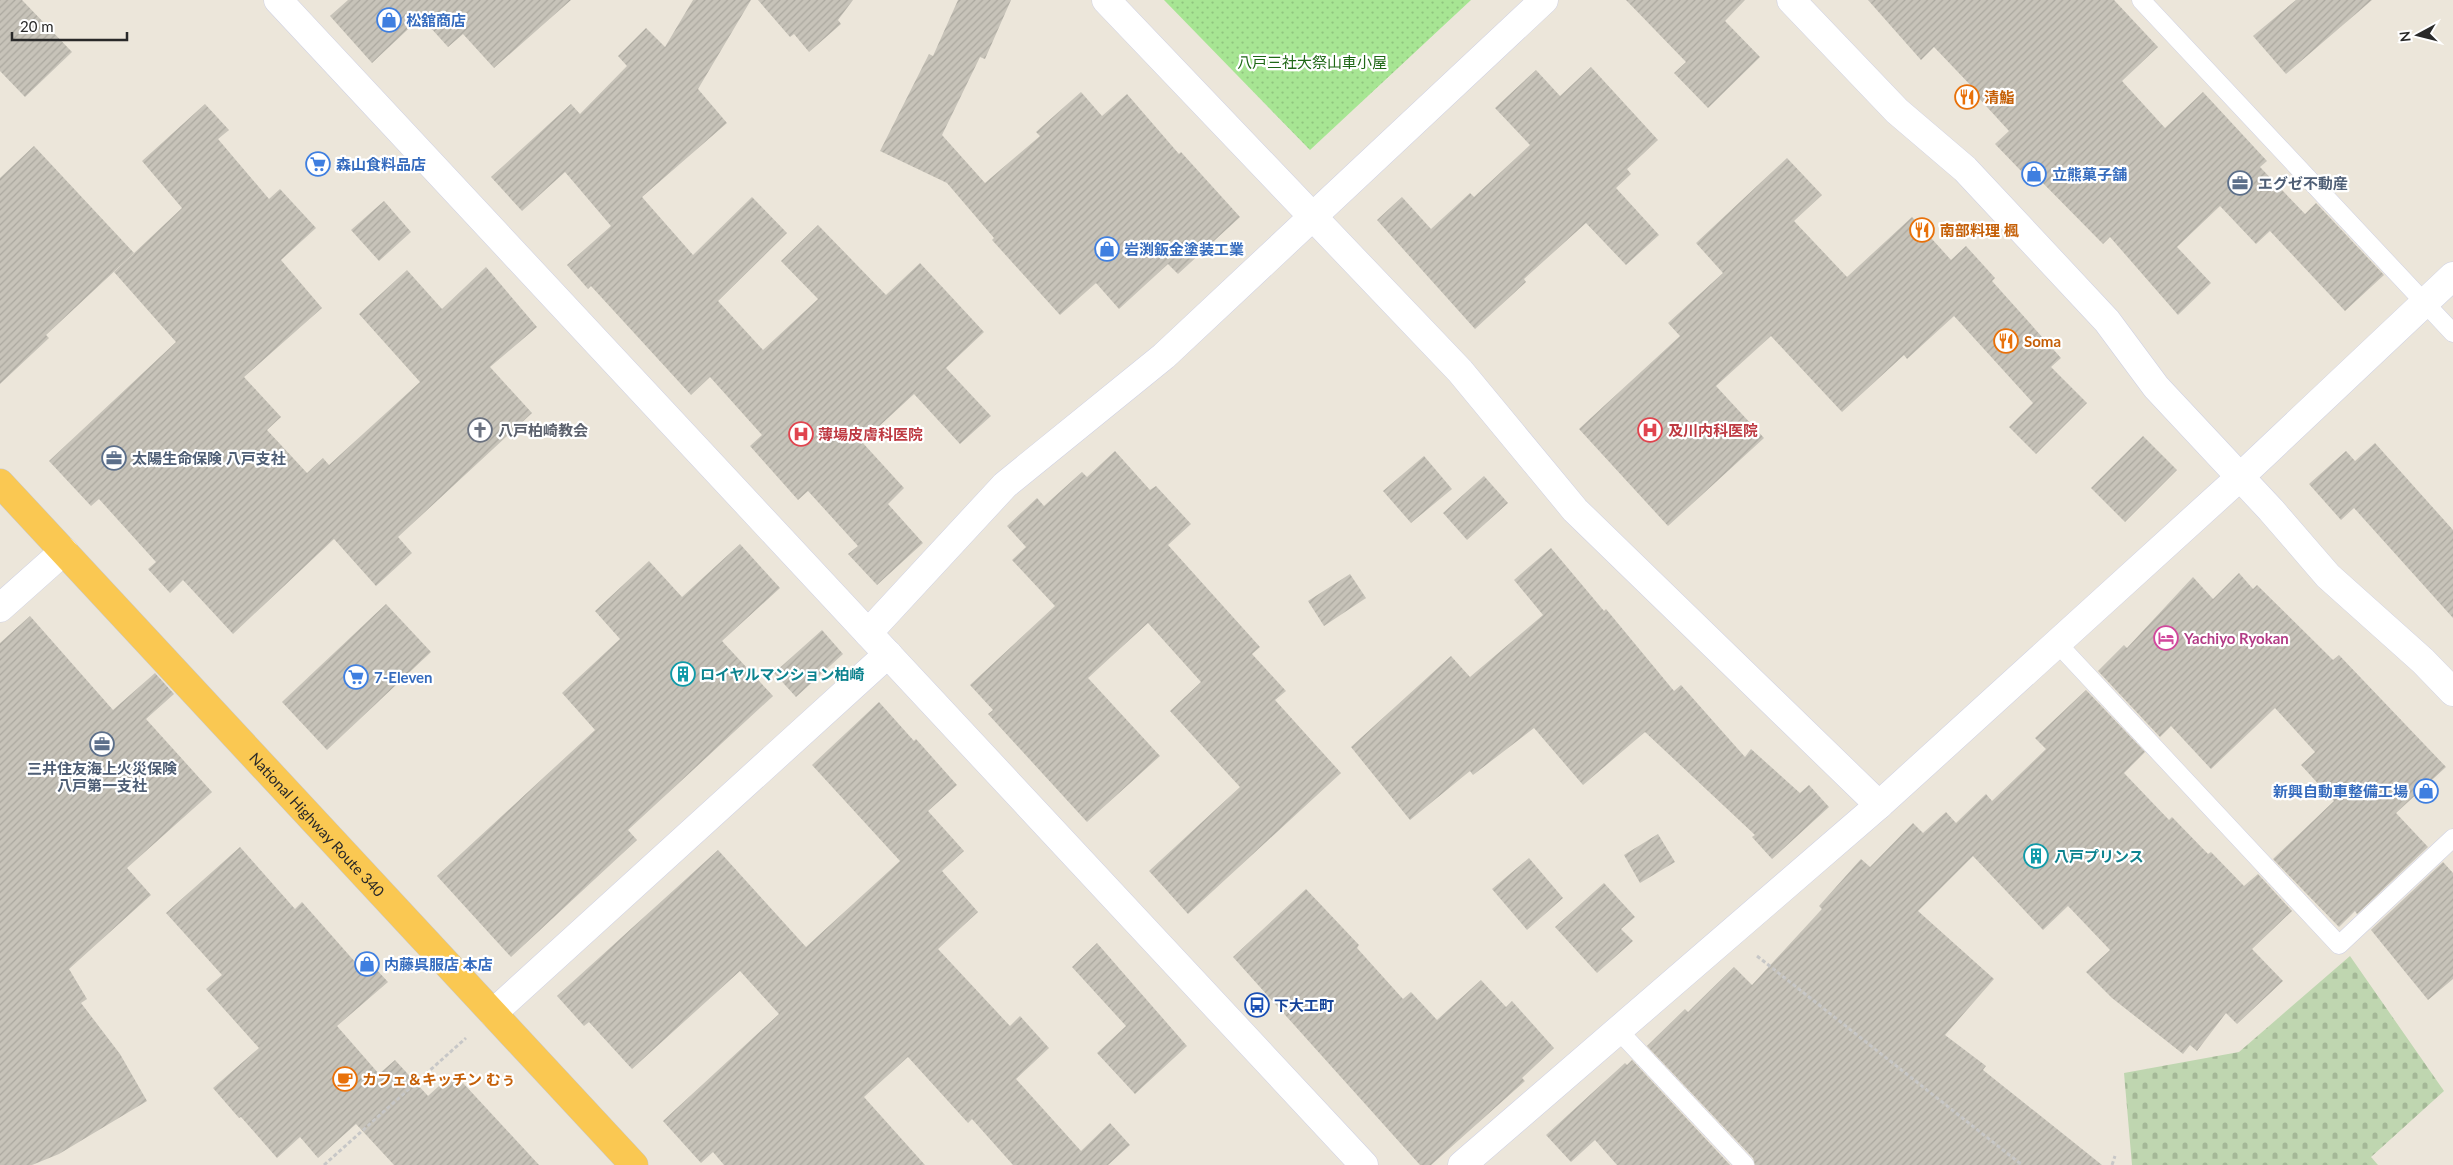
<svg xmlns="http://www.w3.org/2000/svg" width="2453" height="1165" font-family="Lato,'Noto Sans JP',sans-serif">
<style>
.cemetery{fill:url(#cemetery-stones)}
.park{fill:url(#park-dots)}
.building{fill:url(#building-hatch)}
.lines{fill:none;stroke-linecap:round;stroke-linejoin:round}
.service-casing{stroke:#cfd1e3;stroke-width:19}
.minor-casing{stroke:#cfd1e3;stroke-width:29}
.tertiary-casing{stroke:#cfd1e3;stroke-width:29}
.trunk-casing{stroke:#c7c7c7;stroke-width:29}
.path{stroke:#c7c7c7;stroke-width:3;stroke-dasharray:4 2.5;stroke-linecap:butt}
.service{stroke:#fff;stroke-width:18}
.minor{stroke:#fff;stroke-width:28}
.tertiary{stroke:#fff;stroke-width:28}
.trunk{stroke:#fac852;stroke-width:28}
.labels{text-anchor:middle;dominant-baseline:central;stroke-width:4.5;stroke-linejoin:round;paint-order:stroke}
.shop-label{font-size:15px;font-weight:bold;fill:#366cbe;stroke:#fff;text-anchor:start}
.park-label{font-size:15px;fill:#1f6816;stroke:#fff}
.food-label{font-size:15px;font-weight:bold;fill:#c56008;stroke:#fff;text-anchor:start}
.service-label{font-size:15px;font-weight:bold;fill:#4e5e75;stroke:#fff;text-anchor:start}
.worship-label{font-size:15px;font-weight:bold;fill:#5b616d;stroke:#fff;text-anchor:start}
.health-label{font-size:15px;font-weight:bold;fill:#be3a42;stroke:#fff;text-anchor:start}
.hotel-label{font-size:15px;font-weight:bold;fill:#b23c85;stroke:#fff;text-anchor:start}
.culture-label{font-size:15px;font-weight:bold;fill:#0d838f;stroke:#fff;text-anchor:start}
.street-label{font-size:15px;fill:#292929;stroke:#fff}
.transit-label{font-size:15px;font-weight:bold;fill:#164399;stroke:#fff;text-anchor:start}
</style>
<defs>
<pattern id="cemetery-stones" width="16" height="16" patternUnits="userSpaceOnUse" patternTransform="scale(1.25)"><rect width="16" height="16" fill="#bfd6b0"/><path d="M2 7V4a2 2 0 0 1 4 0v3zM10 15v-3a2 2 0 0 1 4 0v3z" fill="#a4b897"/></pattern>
<pattern id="park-dots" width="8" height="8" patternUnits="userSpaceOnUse" patternTransform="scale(1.25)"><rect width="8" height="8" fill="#a7e593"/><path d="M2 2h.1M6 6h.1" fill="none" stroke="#90c47f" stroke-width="1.8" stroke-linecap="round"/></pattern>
<pattern id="building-hatch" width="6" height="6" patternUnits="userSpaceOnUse" patternTransform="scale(1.25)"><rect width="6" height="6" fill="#c7c3b9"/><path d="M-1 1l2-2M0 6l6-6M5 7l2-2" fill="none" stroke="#aba89f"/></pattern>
</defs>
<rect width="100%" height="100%" fill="#ece6da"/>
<path class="cemetery" d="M2350 956 2444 1091 2371 1157 2378 1165H2132L2124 1073 2239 1052Z"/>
<path class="park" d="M1164 0H1471L1310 150Z"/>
<g class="building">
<path d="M0 0H22L72 52 25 97 0 71Z"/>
<path d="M348 0H571L494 68 463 34 448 47 421 17 372 63 330 16Z"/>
<path d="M693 0H751L698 89 727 123 642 197 693 255 752 197 787 233 718 301 763 350 818 299 781 261 818 225 886 295 920 263 984 332 946 368 991 416 960 444 914 394 862 442 904 488 888 504 923 543 877 585 848 554 858 546 808 491 798 500 750 446 762 435 710 377 691 395 591 286 588 289 567 265 611 226 565 172 522 211 491 177 571 104 580 114 627 66 618 56 646 28 665 47Z"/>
<path d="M758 0H853L838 20 841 24 809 52 794 34 790 37Z"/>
<path d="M958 0H1011L985 59 980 57 942 135 985 183 1040 136 1036 132 1081 92 1102 116 1127 94 1179 154 1181 152 1240 217 1178 274 1168 264 1119 309 1096 283 1060 315 992 240 994 238 947 183 880 151 929 54 933 56Z"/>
<path d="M1626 0H1745L1725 21 1760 57 1708 108 1674 73 1686 62Z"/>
<path d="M1868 0H2114L2158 47 2122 81 2165 128 2203 92 2267 161 2260 167 2305 214 2316 203 2384 275 2345 311 2270 231 2256 244 2220 206 2177 247 2211 283 2178 315 2110 237 2103 244 2029 169 2024 174 1995 144 2009 131 1975 94 1977 92 1934 47 1921 60Z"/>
<path d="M2296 0H2372L2286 74 2253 36Z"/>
<path d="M1591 67 1658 140 1627 169 1631 174 1616 188 1659 235 1626 265 1586 223 1524 279 1526 282 1475 329 1377 220 1402 197 1431 229 1470 193 1474 197 1530 145 1495 108 1536 70 1560 96Z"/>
<path d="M205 104 229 130 218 139 269 199 280 189 316 228 281 260 322 308 244 377 281 417 267 430 307 473 323 458 329 465 420 382 359 314 407 270 442 309 486 267 537 327 490 367 532 413 398 537 412 553 376 586 334 539 233 634 183 580 170 593 148 569 156 562 99 499 91 506 49 461 176 342 114 272 182 208 142 161Z"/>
<path d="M34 146 134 253 46 335 49 338 0 384V178Z"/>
<path d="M1787 158 1822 195 1794 221 1847 277 1912 217 1951 260 1966 246 1995 278 1992 281 2061 358 2051 367 2087 403 2036 454 2009 427 2033 403 1954 316 1907 359 1904 355 1842 412 1771 336 1716 386 1764 438 1668 526 1579 429 1680 336 1668 323 1723 273 1696 243Z"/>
<path d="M384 201 411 232 379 261 351 230Z"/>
<path d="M2143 436 2177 470 2125 522 2091 488Z"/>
<path d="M2375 443 2453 530V618L2354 508 2341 520 2309 484 2346 451 2355 461Z"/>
<path d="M1115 451 1150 490 1156 486 1191 524 1168 545 1260 647 1252 654 1286 691 1275 700 1341 773 1188 914 1149 871 1240 787 1170 711 1201 682 1148 623 1088 678 1160 756 1087 822 988 714 993 710 970 685 1055 606 1012 560 1026 547 1007 526 1037 498 1044 506 1082 472 1087 477Z"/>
<path d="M1424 456 1452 489 1411 523 1383 491Z"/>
<path d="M1484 476 1508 503 1467 540 1443 513Z"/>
<path d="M740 544 780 588 722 641 773 696 628 830 637 840 511 957 437 876 595 730 562 693 620 639 595 611 649 561 682 597Z"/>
<path d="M1551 548 1604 611 1606 609 1674 691 1681 685 1745 757 1751 749 1800 793 1809 785 1829 807 1772 859 1752 837 1755 835 1645 732 1583 785 1534 728 1473 775 1470 771 1410 820 1351 747 1451 656 1470 677 1543 615 1514 580Z"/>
<path d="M2239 573 2253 589 2257 585 2333 660 2339 655 2446 767 2396 813 2428 847 2357 914 2355 911 2339 927 2273 859 2334 801 2301 765 2315 752 2275 708 2211 769 2171 726 2160 737 2098 671 2124 645 2127 648 2193 577 2213 599Z"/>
<path d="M1350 574 1366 598 1324 626 1308 601Z"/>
<path d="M386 604 431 652 327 750 282 702Z"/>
<path d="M30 616 113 710 155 673 174 694 146 719 212 792 127 868 151 895 69 969 87 999 81 1003 120 1054 147 1101 59 1154 32 1165H0V643Z"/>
<path d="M822 630 843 654 796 697 774 673Z"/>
<path d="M2086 690 2145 752 2124 773 2169 820 2172 817 2208 854 2211 852 2244 886 2258 874 2292 911 2252 949 2283 981 2237 1024 2226 1013 2197 1051 2190 1045 2183 1054 2112 998 2086 972 2110 950 2068 906 2043 930 1973 856 1918 911 1994 979 1945 1035 1986 1066 1983 1070 2102 1165H1755L1753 1158 1647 1046 1685 1009 1688 1012 1734 967 1752 985 1822 909 1819 906 1861 859 1870 867 1913 823 1923 833 1946 812 1956 823 1986 794 1992 801 2046 749 2035 738Z"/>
<path d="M879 702 914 741 916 739 957 785 928 811 964 851 942 871 978 912 938 949 1010 1026 1020 1016 1049 1048 1016 1079 1081 1151 1110 1123 1130 1145 1108 1165H1013L972 1119 968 1123 908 1057 864 1097 925 1165H724L713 1152 701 1163 663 1121 779 1014 740 971 632 1069 589 1022 584 1026 557 996 718 850 806 947 900 861 812 765Z"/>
<path d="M1658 834 1675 862 1640 883 1624 855Z"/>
<path d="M240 847 295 909 302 902 356 963 364 956 388 982 337 1026 379 1074 395 1060 428 1096 450 1076 460 1086 463 1083 539 1165H394L356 1124 318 1158 300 1137 277 1158 241 1117 239 1118 213 1088 259 1048 206 989 222 975 166 913Z"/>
<path d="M1529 858 1563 898 1527 930 1492 889Z"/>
<path d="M2443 862 2453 873V979L2428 1000 2371 930Z"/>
<path d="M1604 883 1635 917 1621 929 1633 941 1597 973 1555 927Z"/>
<path d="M1306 889 1359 945 1357 948 1403 999 1411 992 1437 1020 1481 980 1506 1007 1512 1001 1554 1048 1522 1078 1525 1081 1431 1165H1420L1233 957Z"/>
<path d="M1097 943 1187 1046 1135 1094 1097 1053 1126 1026 1072 967Z"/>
<path d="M1632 1060 1730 1165H1617L1595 1140 1571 1162 1546 1135 1625 1063 1627 1065Z"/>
</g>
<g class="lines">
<g class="service-casing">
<g id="service">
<path d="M2141 0 2453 333"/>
<path d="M2057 643 2339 945 2453 838"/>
<path d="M1618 1030 1745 1165"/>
</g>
</g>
<g class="minor-casing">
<g id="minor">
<path d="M1106 0 1460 371 1575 510 1879 805"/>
<path d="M1791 0 1897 111 1965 169 2107 321 2156 387 2271 510 2328 576 2423 661 2453 692"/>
<path d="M0 608 64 551"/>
<path d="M868 633 1005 485 1164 356 1544 0"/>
<path d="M493 1013 888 654"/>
</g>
</g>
<g class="tertiary-casing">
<g id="tertiary">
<path d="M278 0 1364 1165"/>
<path d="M1462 1165 1879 805 2240 477 2453 276"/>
</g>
</g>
<g class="trunk-casing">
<g id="trunk">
<path id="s1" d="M0 483 634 1165"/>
</g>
</g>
<g class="path">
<path d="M1757 956 2022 1165"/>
<path d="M324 1165 466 1038"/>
<path d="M2112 1165 2115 1156"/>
</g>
<use href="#service" class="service"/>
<use href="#minor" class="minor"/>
<use href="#tertiary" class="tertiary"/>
<use href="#trunk" class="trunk"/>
</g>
<defs>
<g id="shop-ring" transform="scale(1.25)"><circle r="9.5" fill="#fff" stroke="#3f7fe0" stroke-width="1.5"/><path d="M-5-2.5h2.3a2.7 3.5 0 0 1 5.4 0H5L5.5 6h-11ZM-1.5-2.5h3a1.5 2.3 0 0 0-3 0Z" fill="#3f7fe0"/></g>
<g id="restaurant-ring" transform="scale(1.25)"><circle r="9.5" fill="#fff" stroke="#e8710a" stroke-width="1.5"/><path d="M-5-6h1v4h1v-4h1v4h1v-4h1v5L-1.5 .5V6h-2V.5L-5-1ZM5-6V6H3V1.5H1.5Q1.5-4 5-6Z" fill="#e8710a"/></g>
<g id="supermarket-ring" transform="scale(1.25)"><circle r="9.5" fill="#fff" stroke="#3f7fe0" stroke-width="1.5"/><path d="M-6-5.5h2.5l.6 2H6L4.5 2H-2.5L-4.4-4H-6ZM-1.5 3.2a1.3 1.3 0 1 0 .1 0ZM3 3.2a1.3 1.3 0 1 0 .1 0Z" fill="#3f7fe0"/></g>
<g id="office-ring" transform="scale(1.25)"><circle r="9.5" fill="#fff" stroke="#5c6f8a" stroke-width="1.5"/><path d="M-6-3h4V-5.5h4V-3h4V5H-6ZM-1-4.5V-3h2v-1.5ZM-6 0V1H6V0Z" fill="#5c6f8a"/></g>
<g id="church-ring" transform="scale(1.25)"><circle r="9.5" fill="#fff" stroke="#6b7280" stroke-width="1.5"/><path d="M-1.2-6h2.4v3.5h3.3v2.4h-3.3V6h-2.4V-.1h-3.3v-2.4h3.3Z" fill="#6b7280"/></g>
<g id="hospital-ring" transform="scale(1.25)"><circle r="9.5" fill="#fff" stroke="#e0444e" stroke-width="1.5"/><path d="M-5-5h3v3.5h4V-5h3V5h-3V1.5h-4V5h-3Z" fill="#e0444e"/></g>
<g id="hotel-ring" transform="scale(1.25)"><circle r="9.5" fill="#fff" stroke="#d1479c" stroke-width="1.5"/><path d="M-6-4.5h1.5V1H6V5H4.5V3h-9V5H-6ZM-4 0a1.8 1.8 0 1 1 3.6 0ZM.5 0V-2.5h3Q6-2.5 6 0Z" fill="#d1479c"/></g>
<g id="building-ring" transform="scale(1.25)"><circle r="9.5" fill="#fff" stroke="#0f9aa8" stroke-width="1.5"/><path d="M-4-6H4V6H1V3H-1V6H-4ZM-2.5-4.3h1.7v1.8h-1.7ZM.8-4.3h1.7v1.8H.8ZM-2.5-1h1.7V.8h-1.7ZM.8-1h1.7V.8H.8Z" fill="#0f9aa8"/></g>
<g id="bus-ring" transform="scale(1.25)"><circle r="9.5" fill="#fff" stroke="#1a4fb4" stroke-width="1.5"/><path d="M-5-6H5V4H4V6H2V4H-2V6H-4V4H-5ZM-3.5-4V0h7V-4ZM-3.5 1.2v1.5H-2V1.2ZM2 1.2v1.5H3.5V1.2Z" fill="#1a4fb4"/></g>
<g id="cafe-ring" transform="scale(1.25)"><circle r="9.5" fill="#fff" stroke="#e8710a" stroke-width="1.5"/><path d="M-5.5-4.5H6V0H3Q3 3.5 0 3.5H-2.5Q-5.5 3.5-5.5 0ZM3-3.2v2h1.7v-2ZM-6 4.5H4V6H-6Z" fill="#e8710a"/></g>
</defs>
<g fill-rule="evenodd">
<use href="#shop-ring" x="389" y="20"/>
<use href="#restaurant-ring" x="1967" y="97"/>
<use href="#supermarket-ring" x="318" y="164"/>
<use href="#shop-ring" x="2034" y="174"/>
<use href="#office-ring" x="2240" y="183"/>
<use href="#restaurant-ring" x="1922" y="230"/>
<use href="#shop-ring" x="1107" y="249"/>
<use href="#restaurant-ring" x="2006" y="341"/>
<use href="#church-ring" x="480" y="430"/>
<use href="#hospital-ring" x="1650" y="430"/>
<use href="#hospital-ring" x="801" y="434"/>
<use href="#office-ring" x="114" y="458"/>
<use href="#hotel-ring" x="2166" y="638"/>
<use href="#building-ring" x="683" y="674"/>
<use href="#supermarket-ring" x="356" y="677"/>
<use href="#office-ring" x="102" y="744"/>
<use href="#shop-ring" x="2426" y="791"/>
<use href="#building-ring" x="2036" y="856"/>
<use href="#shop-ring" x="367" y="964"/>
<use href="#bus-ring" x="1257" y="1005"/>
<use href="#cafe-ring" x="345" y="1079"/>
</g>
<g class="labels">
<g class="shop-label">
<text x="406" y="20">松舘商店</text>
<text x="336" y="164">森山食料品店</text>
<text x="2052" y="174">立熊菓子舗</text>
<text x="1124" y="249">岩渕鈑金塗装工業</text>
<text x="374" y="677">7-Eleven</text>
<text x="2408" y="791" text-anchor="end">新興自動車整備工場</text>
<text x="384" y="964">内藤呉服店 本店</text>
</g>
<g class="park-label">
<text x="1312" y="62">八戸三社大祭山車小屋</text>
</g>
<g class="food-label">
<text x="1984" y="97">清鮨</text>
<text x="1940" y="230">南部料理 楓</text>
<text x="2024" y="341">Soma</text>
<text x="362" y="1079">カフェ＆キッチン むぅ</text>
</g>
<g class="service-label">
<text x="2258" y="183">エグゼ不動産</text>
<text x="132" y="458">太陽生命保険 八戸支社</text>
<text x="102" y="768" text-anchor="middle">三井住友海上火災保険<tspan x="102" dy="17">八戸第一支社</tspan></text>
</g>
<g class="worship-label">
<text x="498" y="430">八戸柏崎教会</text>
</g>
<g class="health-label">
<text x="1668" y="430">及川内科医院</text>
<text x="818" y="434">薄場皮膚科医院</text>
</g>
<g class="hotel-label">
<text x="2184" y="638">Yachiyo Ryokan</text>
</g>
<g class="culture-label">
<text x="700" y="674">ロイヤルマンション柏崎</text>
<text x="2054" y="856">八戸プリンス</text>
</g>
<g class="street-label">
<text stroke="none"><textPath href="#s1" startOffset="466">National Highway Route 340</textPath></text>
</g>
<g class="transit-label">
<text x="1274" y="1005">下大工町</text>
</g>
</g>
<g transform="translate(2418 35) rotate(263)" stroke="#ffffff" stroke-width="4" paint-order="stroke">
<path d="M0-4L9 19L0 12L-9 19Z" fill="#292929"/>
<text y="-8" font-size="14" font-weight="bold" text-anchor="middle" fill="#292929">N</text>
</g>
<path d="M12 32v8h115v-8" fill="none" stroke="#292929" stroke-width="2.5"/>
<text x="20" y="32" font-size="15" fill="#292929" stroke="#ffffff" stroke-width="4" paint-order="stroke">20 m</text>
</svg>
